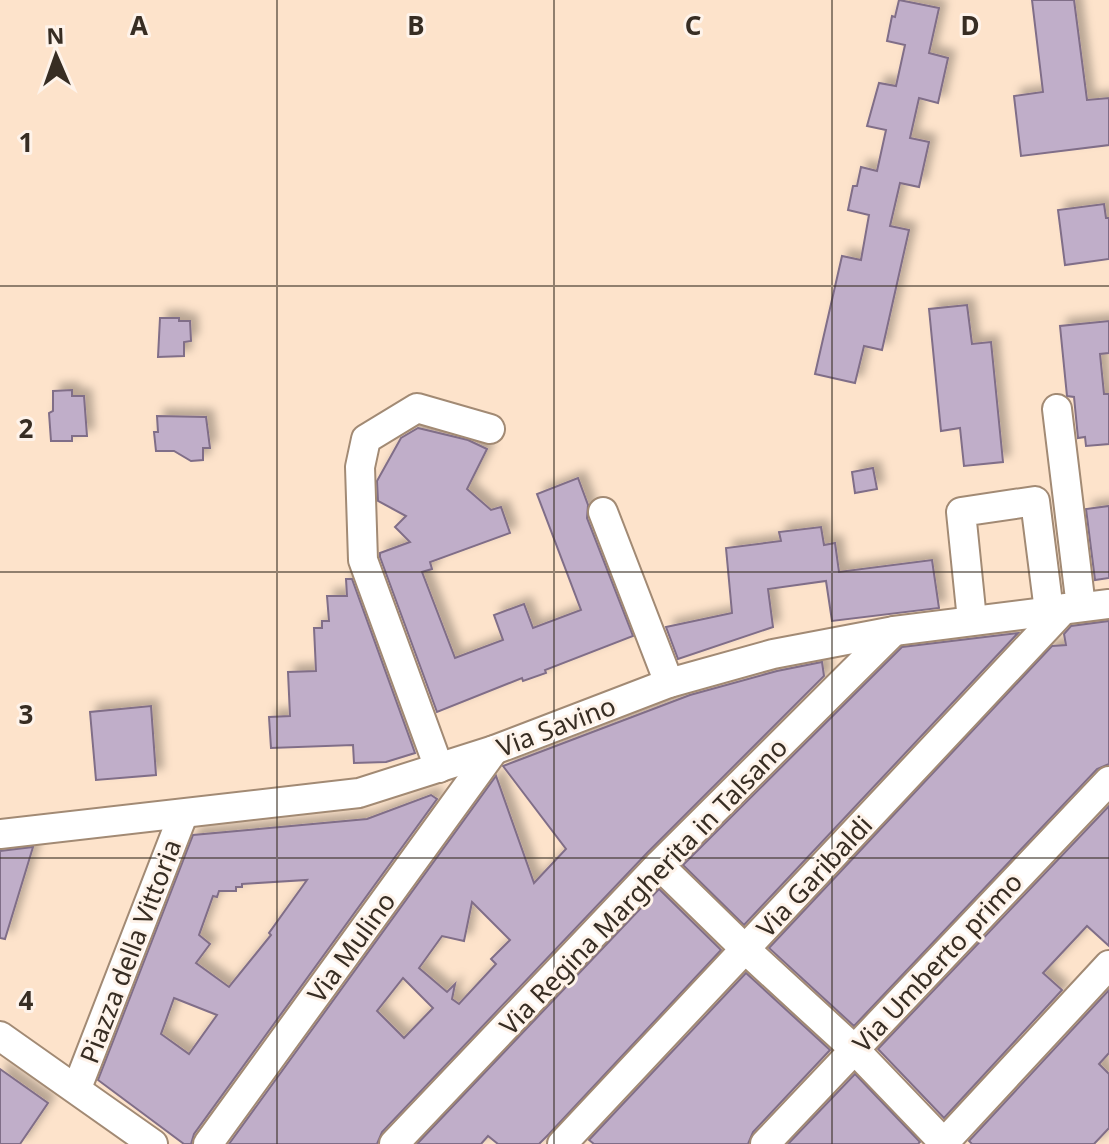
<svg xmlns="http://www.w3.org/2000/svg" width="1109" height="1144" font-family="'Noto Sans',sans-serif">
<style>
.building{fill:#c0aec9;stroke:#806e88;stroke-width:2;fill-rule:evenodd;filter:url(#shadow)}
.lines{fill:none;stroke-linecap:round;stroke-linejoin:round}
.minor-casing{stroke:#a28a74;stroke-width:32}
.minor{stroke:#fff;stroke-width:28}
.grid{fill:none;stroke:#372d23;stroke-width:2;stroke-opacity:0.55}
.labels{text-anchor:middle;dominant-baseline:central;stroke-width:6;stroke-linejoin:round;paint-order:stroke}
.street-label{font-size:26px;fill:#372d23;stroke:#fef3ea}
.grid-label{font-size:26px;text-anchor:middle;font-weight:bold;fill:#372d23;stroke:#fef3ea;stroke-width:6;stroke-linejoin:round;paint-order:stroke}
</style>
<defs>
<filter id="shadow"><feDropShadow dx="7" dy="-7" stdDeviation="4" flood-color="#0004"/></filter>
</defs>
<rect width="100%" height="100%" fill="#fde3cb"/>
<g class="building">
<path d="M899 0 939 8 929 53 948 58 938 103 919 98 910 138 929 142 919 187 900 183 890 226 909 230 882 350 864 346 855 383 815 374 842 256 861 260 869 215 848 210 853 186H857L861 167 877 171 886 130 867 126 879 83 896 86 905 45 887 41 892 16 895 17Z"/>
<path d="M1032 0H1074L1087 100 1109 98V145L1021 156 1014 96 1043 92Z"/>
<path d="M1104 204 1106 218H1109V259L1065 265 1058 210Z"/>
<path d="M967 305 972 344 991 342 1003 462 964 466 960 428 941 431 929 309Z"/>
<path d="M160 318H179V321H190L191 341 184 342V356L158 357Z"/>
<path d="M1109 321V353L1100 354 1104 394H1109V444L1086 446 1085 437 1078 438 1074 397 1067 396 1060 326Z"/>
<path d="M72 390V396H84L87 436H72V441H51L49 413 53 411V391Z"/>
<path d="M157 416 206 417 210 448H203V460L191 461 174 451H156L154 432H158Z"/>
<path d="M418 428 468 440 487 449 467 489 491 510 501 507 510 533 430 562 432 569 422 572 455 658 503 640 494 615 524 604 533 628 581 610 537 494 578 478 588 505 587 518 633 636 545 670 546 673 523 681 522 678 437 712 380 557V553L410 542 395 527 406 516 378 501 377 481 401 438Z"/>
<path d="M873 468 877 489 855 493 852 472Z"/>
<path d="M1109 506V578L1095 580 1086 509Z"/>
<path d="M821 527 824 545 835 543 839 572 932 560 939 608 832 621 826 581 768 589 773 627 678 659 666 627 732 613 726 548 781 541 779 532Z"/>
<path d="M346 579H352L415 753 386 762 354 763 353 745 271 748 269 717 290 716 288 672 316 671 314 628H322V621H329L327 596H347Z"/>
<path d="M1109 621V764L1097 769 854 1026 769 948 1052 646 1066 645 1064 634 1071 626Z"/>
<path d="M1018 633 744 925 683 865 902 647Z"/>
<path d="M822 662 824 676 647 853 382 1132 377 1144H229L496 776 534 883 566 849 503 766 690 695 777 671ZM472 902 510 940 491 959 496 964 459 1004 452 999 455 984 447 992 419 968 442 936 464 941ZM403 978 433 1008 404 1038 377 1011Z"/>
<path d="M151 706 156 775 96 780 90 712Z"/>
<path d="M431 795 437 799 194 1134 191 1144H184L98 1080 193 835 367 819ZM307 880 269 933 271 935 229 987 196 963 210 944 199 935 213 896 217 897 219 891H236V887H242V884ZM174 998 217 1015 189 1054 161 1034Z"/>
<path d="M1109 806V946L1087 926 1043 973 1062 990 944 1118 878 1049Z"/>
<path d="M33 847 5 939 0 938V851Z"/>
<path d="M659 889 721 950 549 1134 539 1144H498L488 1136 481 1144H417Z"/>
<path d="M746 973 830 1050 753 1132 748 1144H594L589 1140Z"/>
<path d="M1109 990V1053L1099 1064 1109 1074V1128L1094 1144H972L969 1141Z"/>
<path d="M0 1069 48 1103 20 1144H0Z"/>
<path d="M855 1074 920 1142 918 1144H788Z"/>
</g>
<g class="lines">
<g class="minor-casing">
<g id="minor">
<path d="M1057 409 1081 607"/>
<path d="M603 512 669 683"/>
<path d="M972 620 961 512 1035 501 1049 611"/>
<path d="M439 768 363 560 360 467 366 439 417 408 490 429"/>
<path d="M0 834 359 793 494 750 669 683 773 654 894 631 1109 604"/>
<path d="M659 865 745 949 854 1049 945 1144"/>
<path d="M0 1036 153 1144"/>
<path d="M77 1088 183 815"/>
<path d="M208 1144 494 750"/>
<path d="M394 1144 659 865 894 631"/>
<path d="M562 1144 1065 608"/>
<path d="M765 1144 1109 781"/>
<path d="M943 1144 1109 965"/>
</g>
</g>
<use href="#minor" class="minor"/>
</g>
<path class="grid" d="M277 0V1144M554 0V1144M832 0V1144M0 286H1109M0 572H1109M0 858H1109"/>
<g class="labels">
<g class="street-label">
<text transform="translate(556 726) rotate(-21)">Via Savino</text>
<text transform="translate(814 876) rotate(-47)">Via Garibaldi</text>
<text transform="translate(643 886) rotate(-46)">Via Regina Margherita in Talsano</text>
<text transform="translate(351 947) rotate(-54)">Via Mulino</text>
<text transform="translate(130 951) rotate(-69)">Piazza della Vittoria</text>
<text transform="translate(937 962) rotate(-47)">Via Umberto primo</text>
</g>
</g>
<g class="grid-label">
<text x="139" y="35">A</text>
<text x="416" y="35">B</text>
<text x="693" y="35">C</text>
<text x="970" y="35">D</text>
<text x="26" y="152">1</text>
<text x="26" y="438">2</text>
<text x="26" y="724">3</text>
<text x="26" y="1010">4</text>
</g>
<g transform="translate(56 56) rotate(358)" stroke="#fef3ea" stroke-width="6" paint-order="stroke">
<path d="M0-6L14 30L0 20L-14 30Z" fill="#372d23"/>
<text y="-12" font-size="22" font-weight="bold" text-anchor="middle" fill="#372d23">N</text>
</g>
</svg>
